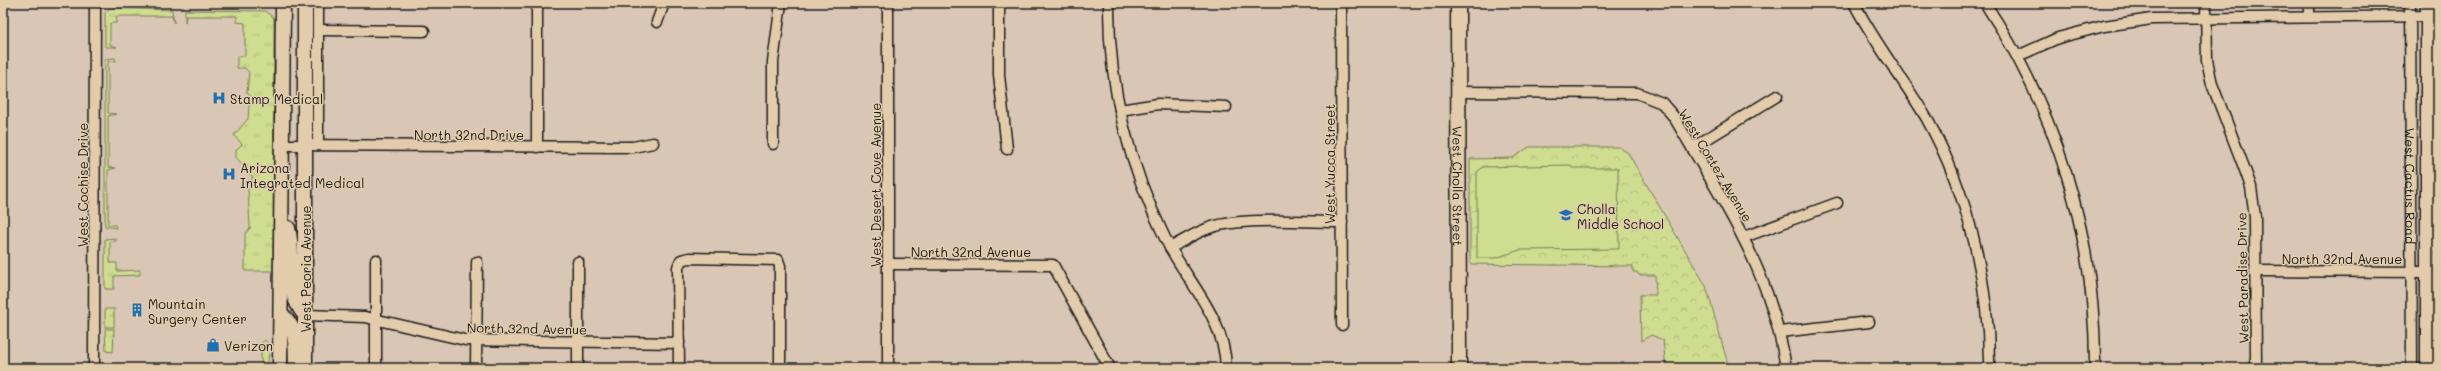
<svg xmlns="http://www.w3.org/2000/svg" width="2441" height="371" font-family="Mali,sans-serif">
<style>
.grass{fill:url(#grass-tufts);stroke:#767c56}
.park{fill:url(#park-crowns);stroke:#767c56}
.pitch{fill:#cfdd90;stroke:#767c56}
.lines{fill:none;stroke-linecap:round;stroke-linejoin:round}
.street-casing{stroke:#1c1c1c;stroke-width:13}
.secondary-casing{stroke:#1c1c1c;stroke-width:17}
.street{stroke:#e2ccab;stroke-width:10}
.secondary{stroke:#e2ccab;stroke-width:14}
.labels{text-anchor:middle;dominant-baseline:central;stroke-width:3;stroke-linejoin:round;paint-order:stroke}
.poi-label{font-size:13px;fill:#1c1c1c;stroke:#e2ccab;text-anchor:start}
.street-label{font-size:13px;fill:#1c1c1c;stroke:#e2ccab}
</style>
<defs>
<pattern id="grass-tufts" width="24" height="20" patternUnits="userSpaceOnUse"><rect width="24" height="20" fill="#cfdd90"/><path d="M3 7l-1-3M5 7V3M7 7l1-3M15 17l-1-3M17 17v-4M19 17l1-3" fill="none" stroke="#b1bd7c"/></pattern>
<pattern id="park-crowns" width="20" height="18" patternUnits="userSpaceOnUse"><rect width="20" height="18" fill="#cfdd90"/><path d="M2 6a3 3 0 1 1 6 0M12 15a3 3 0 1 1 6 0" fill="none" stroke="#b1bd7c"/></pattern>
</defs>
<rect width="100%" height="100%" fill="#dac6b5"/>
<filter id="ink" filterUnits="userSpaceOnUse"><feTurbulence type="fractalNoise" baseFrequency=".025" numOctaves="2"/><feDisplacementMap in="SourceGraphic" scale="8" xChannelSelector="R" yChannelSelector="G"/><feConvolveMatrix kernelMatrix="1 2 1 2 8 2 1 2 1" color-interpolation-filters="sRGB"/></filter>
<g filter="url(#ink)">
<g class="grass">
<path d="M110 8 172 10 174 23 172 16H117L116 23H110V45L117 47H105V13Z"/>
<path d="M185 10 265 11 274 18 273 271H245V234L250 228 248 189 253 177 236 157V150L242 144 234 135 248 119 249 106 253 102V98L247 93 249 72 245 68H237V57L245 56V23L237 22V16H186L185 23Z"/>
<path d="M115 58 116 61H108V113L116 114 108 116V167L116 168 108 170V225H115L116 228 105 226V59Z"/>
<path d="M116 238V241H110V263H117V271L140 270V275L114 276V289H105V239Z"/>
<rect x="105" y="309" width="9" height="18"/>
<path d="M105 329H114L113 352 106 351Z"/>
<path d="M265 340 269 345 268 363 265 366 261 363V344Z"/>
</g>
<path class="park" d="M1529 147H1619L1628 153 1706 286 1729 368H1666L1663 340 1651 335 1641 341 1640 295H1656L1655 275H1639L1637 272H1633V266L1470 264V159L1513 158Z"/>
<path class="pitch" d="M1571 165 1572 168H1618L1619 249 1520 250 1495 258H1477V172L1483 167Z"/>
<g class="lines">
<g class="street-casing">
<g id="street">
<path d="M537 3V147"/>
<path d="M888 3V368"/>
<path d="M999 3V75L1007 149"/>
<path d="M1109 3C1108 85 1129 165 1165 238 1186 281 1225 317 1226 368"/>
<path d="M1341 3 1342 325"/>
<path d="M1854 3C1875 44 1904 80 1927 119 1968 193 1990 284 1989 368"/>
<path d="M1985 3C2057 112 2096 237 2095 368"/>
<path d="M2206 3 2207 60 2212 84 2245 170 2251 187 2255 217 2256 368"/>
<path d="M2309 3V16"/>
<path id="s1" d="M2410 3 2412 368"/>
<path d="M657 22 664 3"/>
<path d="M318 30 424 31"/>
<path d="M2018 56 2058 38 2104 26 2152 19 2438 16"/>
<path d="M1458 92 1637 93 1662 103 1674 117C1723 202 1771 269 1786 368"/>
<path d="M1120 110 1158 104 1226 107"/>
<path d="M773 144V62L781 3"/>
<path d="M284 145 633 147 653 143"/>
<path d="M318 145V3"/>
<path d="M1692 148 1777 96"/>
<path d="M1744 237 1837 203"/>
<path d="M1170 248C1183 241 1198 231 1212 227 1244 217 1306 222 1342 222"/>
<path d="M376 260V368"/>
<path d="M888 264 1053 265 1110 368"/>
<path d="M2255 271 2428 272"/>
<path d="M305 315 365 317 465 340 679 343"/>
<path d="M1780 332 1869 322"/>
<path d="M94 368 95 3"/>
<path d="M476 368 477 262"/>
<path d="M578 368V262"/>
<path d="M679 368 678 267 681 260 689 258 778 260 780 266V368"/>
</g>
</g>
<g class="secondary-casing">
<g id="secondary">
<path d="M305 3V368"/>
<path id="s2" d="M1458 3 1459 368"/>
<path d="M2428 3V368"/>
<path d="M288 228C296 258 283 291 305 315"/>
<path d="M281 314C299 329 295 347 296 368"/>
<path d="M280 368 283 3"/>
</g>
</g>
<use href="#street" class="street"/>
<use href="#secondary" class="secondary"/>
</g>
</g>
<defs>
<g id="hospital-bare" transform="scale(1.08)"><path d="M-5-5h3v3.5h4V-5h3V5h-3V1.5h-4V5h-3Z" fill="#1f6fb2" stroke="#e2ccab" stroke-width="2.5" paint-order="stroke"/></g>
<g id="school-bare" transform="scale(1.08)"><path d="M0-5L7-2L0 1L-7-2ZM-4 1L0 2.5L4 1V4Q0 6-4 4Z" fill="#1f6fb2" stroke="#e2ccab" stroke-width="2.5" paint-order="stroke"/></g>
<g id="building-bare" transform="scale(1.08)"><path d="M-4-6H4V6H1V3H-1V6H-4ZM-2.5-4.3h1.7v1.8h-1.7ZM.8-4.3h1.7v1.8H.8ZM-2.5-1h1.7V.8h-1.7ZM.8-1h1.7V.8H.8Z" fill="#1f6fb2" stroke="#e2ccab" stroke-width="2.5" paint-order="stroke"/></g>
<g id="shop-bare" transform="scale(1.08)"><path d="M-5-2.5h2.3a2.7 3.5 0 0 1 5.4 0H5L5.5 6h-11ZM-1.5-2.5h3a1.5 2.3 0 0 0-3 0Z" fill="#1f6fb2" stroke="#e2ccab" stroke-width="2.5" paint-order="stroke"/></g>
</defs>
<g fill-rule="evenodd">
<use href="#hospital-bare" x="219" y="98"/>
<use href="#hospital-bare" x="229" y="174"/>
<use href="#school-bare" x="1566" y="215"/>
<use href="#building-bare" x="137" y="310"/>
<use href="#shop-bare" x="213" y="345"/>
</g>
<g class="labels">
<g class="poi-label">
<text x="230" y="98">Stamp Medical</text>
<text x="240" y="167">Arizona<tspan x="240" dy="15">Integrated Medical</tspan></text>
<text x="1577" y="208">Cholla<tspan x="1577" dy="15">Middle School</tspan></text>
<text x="148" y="303">Mountain<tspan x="148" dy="15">Surgery Center</tspan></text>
<text x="224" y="345">Verizon</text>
</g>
<g class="street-label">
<text x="469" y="134">North 32nd Drive</text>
<text transform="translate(1329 164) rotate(-90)">West Yucca Street</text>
<text transform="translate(1716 165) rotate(59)">West Cortez Avenue</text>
<text transform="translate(82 185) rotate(-90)">West Cochise Drive</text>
<text transform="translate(875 185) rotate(-90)">West Desert Cove Avenue</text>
<text stroke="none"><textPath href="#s2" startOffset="183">West Cholla Street</textPath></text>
<text stroke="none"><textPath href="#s1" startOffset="183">West Cactus Road</textPath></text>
<text x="971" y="251">North 32nd Avenue</text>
<text x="2342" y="258">North 32nd Avenue</text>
<text transform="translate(305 269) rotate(-90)">West Peoria Avenue</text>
<text transform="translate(2242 278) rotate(-91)">West Paradise Drive</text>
<text transform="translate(527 328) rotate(1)">North 32nd Avenue</text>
</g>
</g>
<rect width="2441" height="371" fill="none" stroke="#e2ccab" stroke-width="16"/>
<rect x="8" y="8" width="2425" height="355" fill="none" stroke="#1c1c1c" stroke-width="1.5" filter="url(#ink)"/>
</svg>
